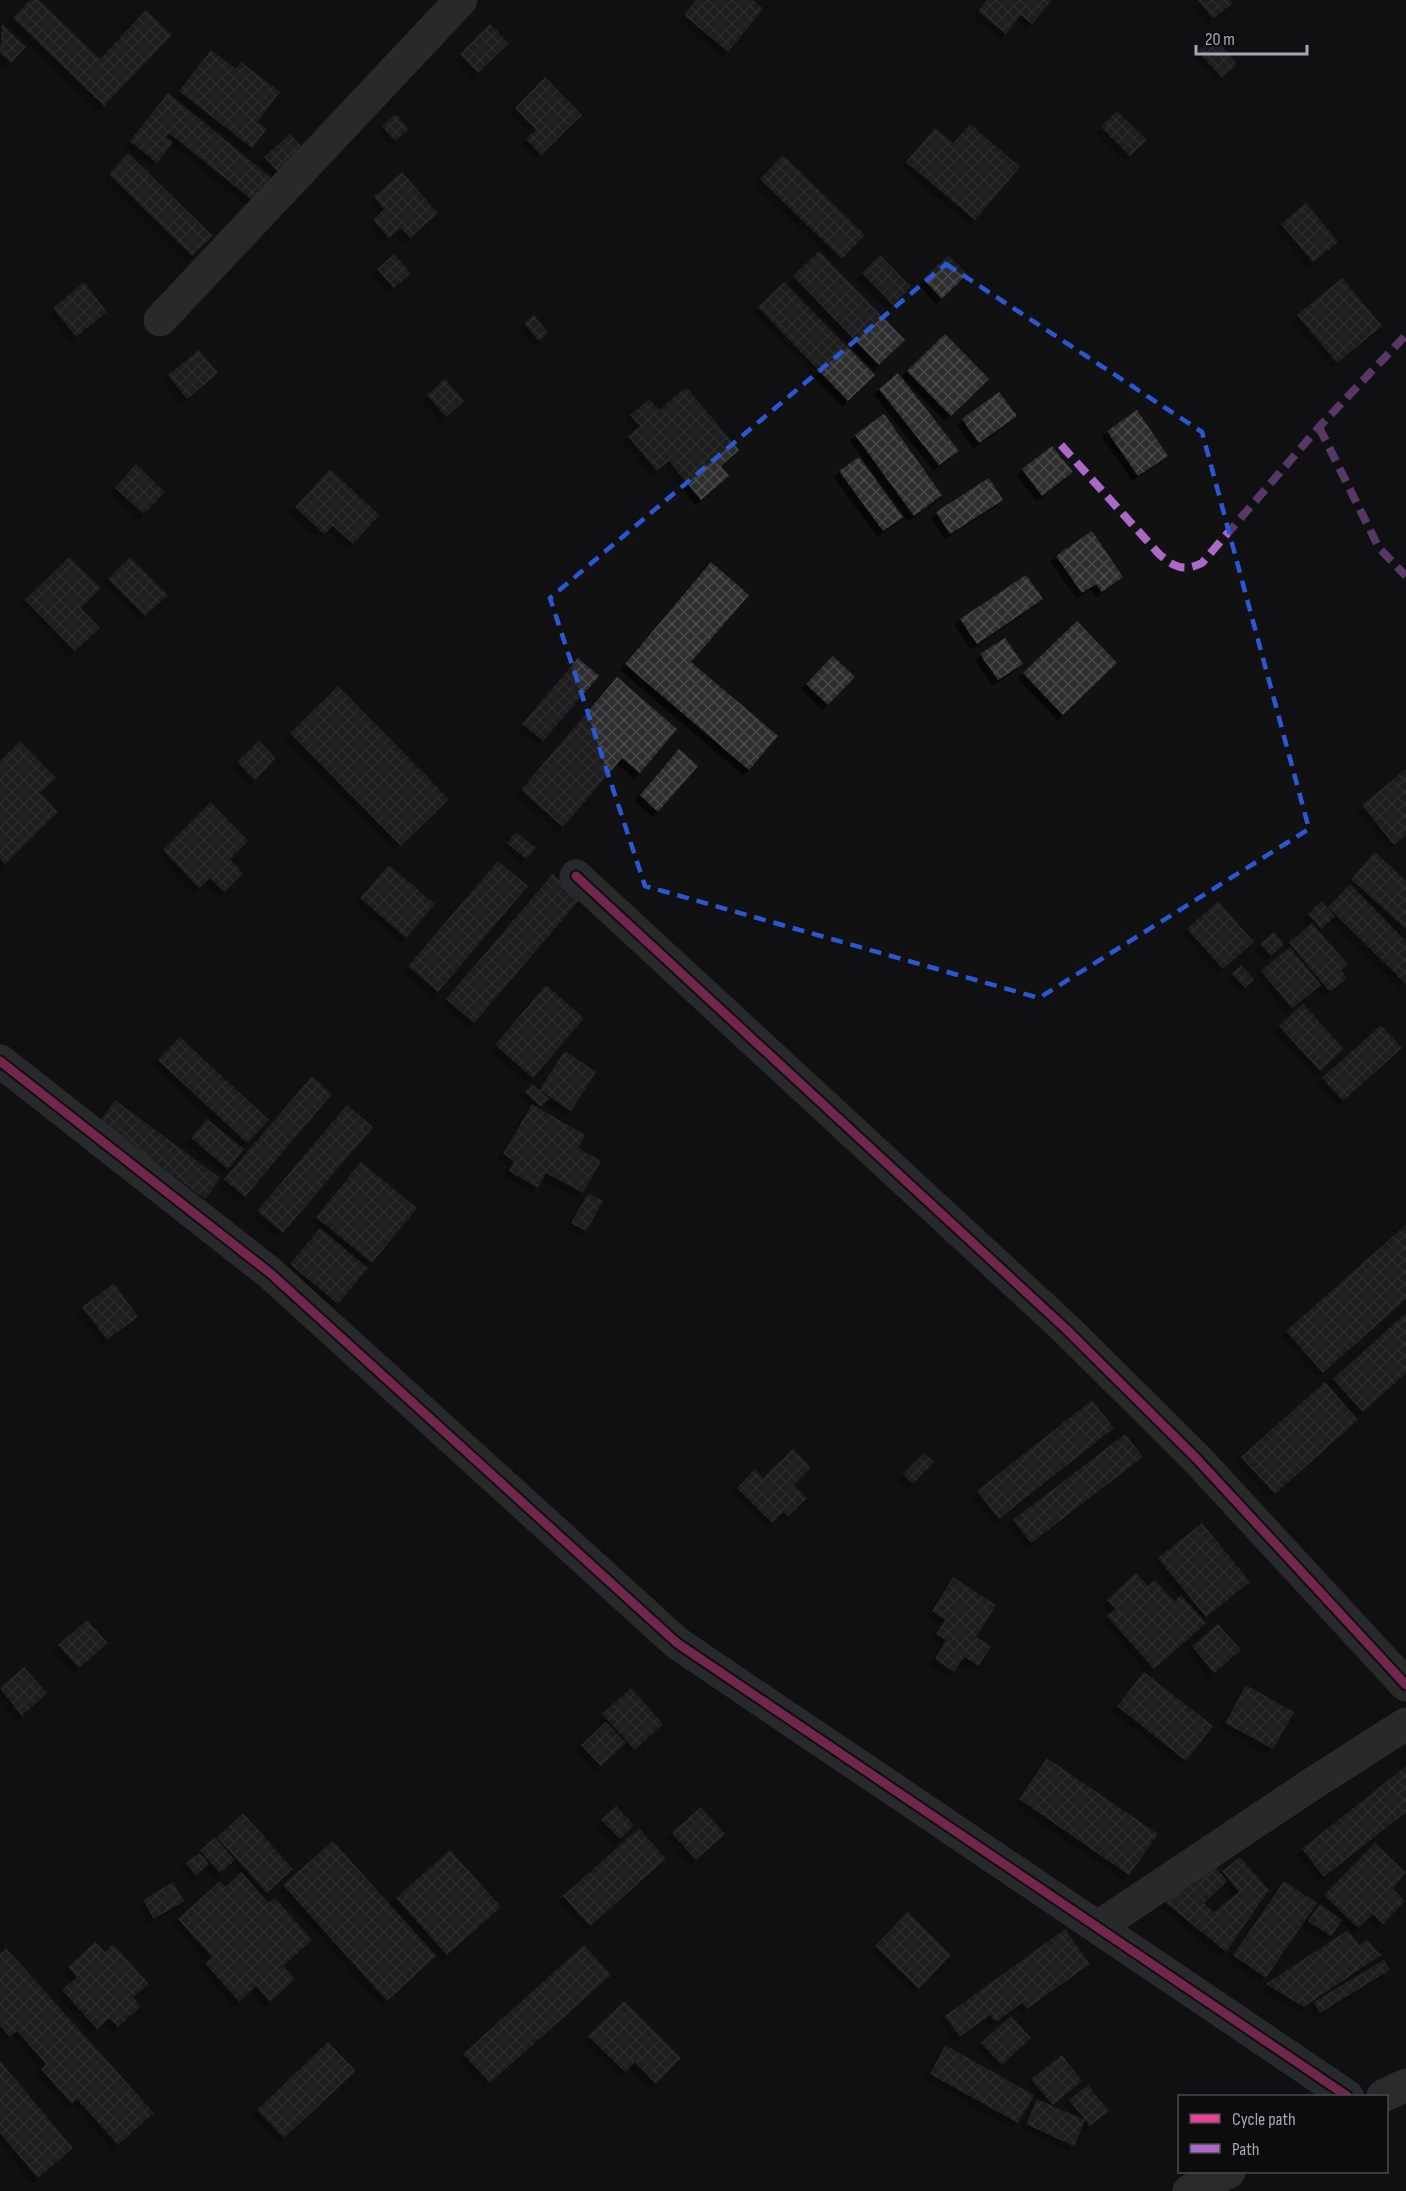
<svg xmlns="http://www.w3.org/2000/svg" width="1406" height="2191" font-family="'Sofia Sans Condensed',sans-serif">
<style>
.building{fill:url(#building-cross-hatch);filter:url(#shadow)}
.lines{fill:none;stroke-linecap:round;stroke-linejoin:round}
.minor{stroke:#46474a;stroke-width:33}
.primary{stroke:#494a4c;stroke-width:33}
.quiet{stroke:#ac68c9;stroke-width:8;stroke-dasharray:15 8;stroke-linecap:butt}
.cycleway-casing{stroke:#0c0c0d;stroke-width:13}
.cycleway{stroke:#ea4096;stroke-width:9}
.marked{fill:none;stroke:#2a57d4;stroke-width:4.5;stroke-dasharray:12 8;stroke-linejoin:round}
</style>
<defs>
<pattern id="building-cross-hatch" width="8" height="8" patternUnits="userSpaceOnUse" patternTransform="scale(1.5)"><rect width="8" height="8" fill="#2d2e2f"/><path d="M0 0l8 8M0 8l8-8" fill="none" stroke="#48494b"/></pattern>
<filter id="shadow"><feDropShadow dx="-5.5" dy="5.5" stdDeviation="0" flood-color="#0009"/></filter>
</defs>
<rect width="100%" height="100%" fill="#111112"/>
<g class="building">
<path d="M30 0H39L100 59 146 10 172 35 104 106 13 18Z"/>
<path d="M696 0H753L763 9 728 52 684 15Z"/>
<path d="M987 0H1052L1032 24 1021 15 1006 34 978 11Z"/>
<path d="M1198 0H1230L1233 3 1213 19Z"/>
<path d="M2 24 26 47 11 63 0 53Z"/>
<path d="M490 24 509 43 478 73 460 54Z"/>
<path d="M1214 37 1237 64 1222 78 1198 51Z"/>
<path d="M211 50 236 69 241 62 280 92 257 122 267 129 252 148 179 91Z"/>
<path d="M545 77 582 115 541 155 526 139 536 130 515 108Z"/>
<path d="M168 93 275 181 257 204 169 133 166 137 173 142 157 163 130 141Z"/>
<path d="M1117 111 1147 140 1130 156 1101 127Z"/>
<path d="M396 114 409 129 395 141 382 126Z"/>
<path d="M970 124 1020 167 975 220 906 162 935 128 953 143Z"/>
<path d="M290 134 305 150 279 173 264 157Z"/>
<path d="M128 153 213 236 192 256 109 174Z"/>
<path d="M783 155 865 235 842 259 760 179Z"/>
<path d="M402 172 438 213 410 238 401 228 389 238 373 220 384 209 374 197Z"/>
<path d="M1306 203 1338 242 1313 262 1281 224Z"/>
<path d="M819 251 905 340 879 365 793 276Z"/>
<path d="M394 254 411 273 394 288 377 269Z"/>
<path d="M880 255 911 287 893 305 862 273Z"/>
<path d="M948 255 967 274 942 299 923 279Z"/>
<path d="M1342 278 1382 326 1337 363 1297 315Z"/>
<path d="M84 282 107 312 76 337 53 308Z"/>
<path d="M784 282 875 375 848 401 758 307Z"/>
<path d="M534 315 548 333 539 341 524 323Z"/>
<path d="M945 334 989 379 951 416 907 371Z"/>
<path d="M199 350 218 373 187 399 168 375Z"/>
<path d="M898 373 959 451 939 465 879 389Z"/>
<path d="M445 379 464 401 446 417 427 395Z"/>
<path d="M686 387 739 450 721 466 729 476 701 500 669 461 657 471 628 436 640 426 630 415 649 399 659 410Z"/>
<path d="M999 392 1017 416 979 443 962 419Z"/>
<path d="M1137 410 1168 456 1138 476 1107 431Z"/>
<path d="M884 414 942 495 914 516 855 435Z"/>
<path d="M1052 446 1073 472 1042 496 1022 469Z"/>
<path d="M859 457 903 517 883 531 839 471Z"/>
<path d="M136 464 165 492 144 514 115 488Z"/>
<path d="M330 469 379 515 353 544 333 526 324 534 295 507Z"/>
<path d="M989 478 1003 500 950 534 936 512Z"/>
<path d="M1092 531 1123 577 1102 592 1096 584 1082 593 1056 556Z"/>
<path d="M69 557 101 588 81 608 100 628 75 651 25 600Z"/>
<path d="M130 557 168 595 145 616 108 579Z"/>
<path d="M711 562 749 595 691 662 778 736 749 770 625 664Z"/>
<path d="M1026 575 1043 599 977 644 960 619Z"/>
<path d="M1077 621 1117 663 1063 715 1023 673Z"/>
<path d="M1005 638 1023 664 998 680 980 654Z"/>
<path d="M833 656 855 677 828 705 806 684Z"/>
<path d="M578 658 599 676 543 741 522 724Z"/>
<path d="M617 677 677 729 640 773 622 758 563 827 521 790Z"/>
<path d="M338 686 449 799 401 846 290 733Z"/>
<path d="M259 740 276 758 255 780 237 762Z"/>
<path d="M20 741 56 778 40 793 58 812 5 864 0 859V761Z"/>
<path d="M679 749 698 766 658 812 640 795Z"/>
<path d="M1406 769V835L1394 845 1362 805Z"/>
<path d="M211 802 248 841 230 859 243 873 224 892 210 878 199 888 163 850Z"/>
<path d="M516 832 536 848 526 859 507 843Z"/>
<path d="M1375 852 1406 881V929L1351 879Z"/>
<path d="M498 861 528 886 438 992 408 966Z"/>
<path d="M389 865 435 904 406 938 360 898Z"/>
<path d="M553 874 581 898 474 1023 446 999Z"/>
<path d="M1350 884 1406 941V984L1328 907Z"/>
<path d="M1218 901 1254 942 1223 969 1187 929Z"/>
<path d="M1321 901 1335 916 1321 929 1308 914Z"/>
<path d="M1312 923 1348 965 1341 970 1347 978 1330 992 1289 943Z"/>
<path d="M1274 932 1284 944 1271 956 1260 944Z"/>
<path d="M1290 947 1321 985 1292 1008 1261 971Z"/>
<path d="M1241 965 1254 980 1245 988 1232 974Z"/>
<path d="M546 985 584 1018 533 1078 495 1045Z"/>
<path d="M1303 1004 1344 1049 1320 1071 1279 1026Z"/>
<path d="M1381 1025 1402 1048 1343 1101 1322 1078Z"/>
<path d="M180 1037 269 1120 247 1143 158 1060Z"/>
<path d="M565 1051 596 1072 571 1111 539 1090Z"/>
<path d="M312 1076 332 1094 245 1197 224 1179Z"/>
<path d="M532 1084 549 1099 541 1107 525 1092Z"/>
<path d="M115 1100 220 1178 205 1199 100 1121Z"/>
<path d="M532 1104 585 1135 578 1148 601 1161 583 1193 546 1173 538 1188 509 1171 514 1161 503 1154Z"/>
<path d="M347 1105 373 1127 283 1233 257 1211Z"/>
<path d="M207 1119 244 1149 228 1169 191 1138Z"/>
<path d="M361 1162 417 1208 372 1263 316 1217Z"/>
<path d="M588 1193 603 1201 586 1231 571 1223Z"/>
<path d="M1406 1225V1299L1323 1373 1286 1331Z"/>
<path d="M320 1228 368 1268 338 1304 290 1264Z"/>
<path d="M114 1283 138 1317 107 1340 82 1307Z"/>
<path d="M1406 1313V1373L1363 1412 1333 1379Z"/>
<path d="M1325 1382 1358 1420 1275 1494 1241 1457Z"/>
<path d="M1092 1400 1114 1428 999 1519 977 1491Z"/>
<path d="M1125 1434 1143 1457 1031 1543 1013 1520Z"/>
<path d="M793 1449 811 1467 794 1485 807 1498 788 1516 783 1512 772 1523 737 1488 755 1469 763 1478Z"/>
<path d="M924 1453 934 1462 913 1484 903 1474Z"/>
<path d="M1202 1523 1250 1582 1206 1617 1158 1558Z"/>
<path d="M1136 1573 1148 1586 1155 1580 1174 1601 1181 1595 1206 1623 1154 1669 1107 1616 1116 1609 1107 1600Z"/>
<path d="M953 1577 996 1605 976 1637 991 1646 979 1666 964 1657 954 1672 935 1659 946 1640 936 1634 945 1620 932 1611Z"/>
<path d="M87 1620 108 1643 79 1668 58 1645Z"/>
<path d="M1218 1624 1241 1650 1214 1673 1192 1646Z"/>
<path d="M24 1667 47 1693 22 1716 0 1688Z"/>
<path d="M1144 1672 1213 1726 1186 1761 1117 1706Z"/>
<path d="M1246 1685 1294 1712 1273 1749 1225 1723Z"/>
<path d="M631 1688 663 1724 635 1750 602 1714Z"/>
<path d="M606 1722 626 1743 601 1766 581 1745Z"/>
<path d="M1047 1758 1158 1834 1129 1875 1019 1799Z"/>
<path d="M1406 1766V1812L1324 1877 1302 1849Z"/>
<path d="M616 1806 634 1825 620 1839 601 1820Z"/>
<path d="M701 1807 725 1834 696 1860 672 1833Z"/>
<path d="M243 1813 293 1869 267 1893 217 1837Z"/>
<path d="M639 1828 666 1859 590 1926 563 1896Z"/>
<path d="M215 1837 235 1860 220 1873 200 1851Z"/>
<path d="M333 1841 436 1956 387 2001 283 1885Z"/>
<path d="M1375 1843 1406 1873 1393 1888 1405 1901 1383 1924 1373 1914 1358 1928 1324 1895Z"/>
<path d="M450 1850 501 1907 447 1955 396 1898Z"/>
<path d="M200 1853 209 1864 196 1876 186 1863Z"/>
<path d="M1240 1857 1269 1890 1226 1952 1165 1902 1211 1862 1227 1881 1204 1903 1214 1912 1239 1892 1222 1871Z"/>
<path d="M241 1872 269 1903 275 1898 312 1940 283 1966 295 1979 270 2002 256 1986 239 2002 205 1963 212 1957 178 1919 220 1881 226 1887Z"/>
<path d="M1284 1881 1317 1903 1266 1978 1233 1955Z"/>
<path d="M173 1882 184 1901 154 1919 143 1900Z"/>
<path d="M1320 1904 1342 1920 1331 1936 1308 1921Z"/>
<path d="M908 1912 951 1955 919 1989 875 1946Z"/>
<path d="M1065 1929 1090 1964 1027 2009 1022 2003 996 2022 990 2015 960 2037 945 2016Z"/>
<path d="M1348 1930 1359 1945 1367 1940 1381 1955 1304 2007 1266 1984Z"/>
<path d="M95 1942 105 1952 113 1944 149 1984 133 1997 141 2006 118 2027 110 2018 97 2029 62 1990 77 1977 68 1967Z"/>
<path d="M584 1945 611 1975 490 2083 463 2054Z"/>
<path d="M6 1948 154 2113 118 2145 77 2099 72 2104 41 2069 46 2064 17 2031 10 2037 0 2026V1954Z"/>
<path d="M1384 1960 1390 1970 1320 2013 1314 2002Z"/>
<path d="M624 2001 681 2058 656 2084 635 2062 625 2072 588 2036Z"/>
<path d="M1011 2016 1031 2038 1002 2065 981 2043Z"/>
<path d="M328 2042 356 2071 284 2138 257 2110Z"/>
<path d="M945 2045 1034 2095 1018 2123 930 2074Z"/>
<path d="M1062 2055 1082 2081 1053 2105 1031 2079Z"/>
<path d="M0 2061 73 2148 38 2178 0 2133Z"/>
<path d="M1088 2085 1109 2111 1090 2126 1069 2100Z"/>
<path d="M1037 2099 1085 2120 1074 2146 1026 2124Z"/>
</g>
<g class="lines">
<g class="minor">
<path d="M160 320 461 0"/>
<path d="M576 876 1066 1329 1196 1458 1406 1685"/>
<path d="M0 1061 270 1273 677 1643 1347 2096"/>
<path d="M1098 1927 1315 1782 1406 1724"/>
</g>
<g class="primary">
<path d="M1383 2096 1406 2085"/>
<path d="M1189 2191 1229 2172"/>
</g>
<g class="quiet">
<path d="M1319 427 1379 548 1406 576"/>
<path d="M1061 445 1159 554C1174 567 1183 572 1202 563L1319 427 1406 335"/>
</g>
<g class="cycleway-casing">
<g id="cycleway">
<path d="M576 876 1066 1329 1196 1458 1406 1685"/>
<path d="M0 1061 270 1273 677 1643 1347 2096"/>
</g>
</g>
<use href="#cycleway" class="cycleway"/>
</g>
<path d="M0 0H1406V2191H0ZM946 264 1202 432 1309 829 1039 998 645 886 550 598Z" fill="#111112" fill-opacity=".55" fill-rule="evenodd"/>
<path class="marked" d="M946 264 1202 432 1309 829 1039 998 645 886 550 598Z"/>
<rect x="1178" y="2095" width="210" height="78" fill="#0c0c0d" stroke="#484b4f" stroke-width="1.5"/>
<rect x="1190" y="2114" width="30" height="9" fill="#ea4096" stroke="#484b4f" stroke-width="1.5"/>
<text x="1232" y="2125" font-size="18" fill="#a3a9b2">Cycle path</text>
<rect x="1190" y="2144" width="30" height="9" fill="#ac68c9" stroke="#484b4f" stroke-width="1.5"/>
<text x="1232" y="2155" font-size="18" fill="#a3a9b2">Path</text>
<path d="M1196 45v9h111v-9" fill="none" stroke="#a3a9b2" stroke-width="3"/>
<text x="1205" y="45" font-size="18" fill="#a3a9b2" stroke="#0c0c0d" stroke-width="4.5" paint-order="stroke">20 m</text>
</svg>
